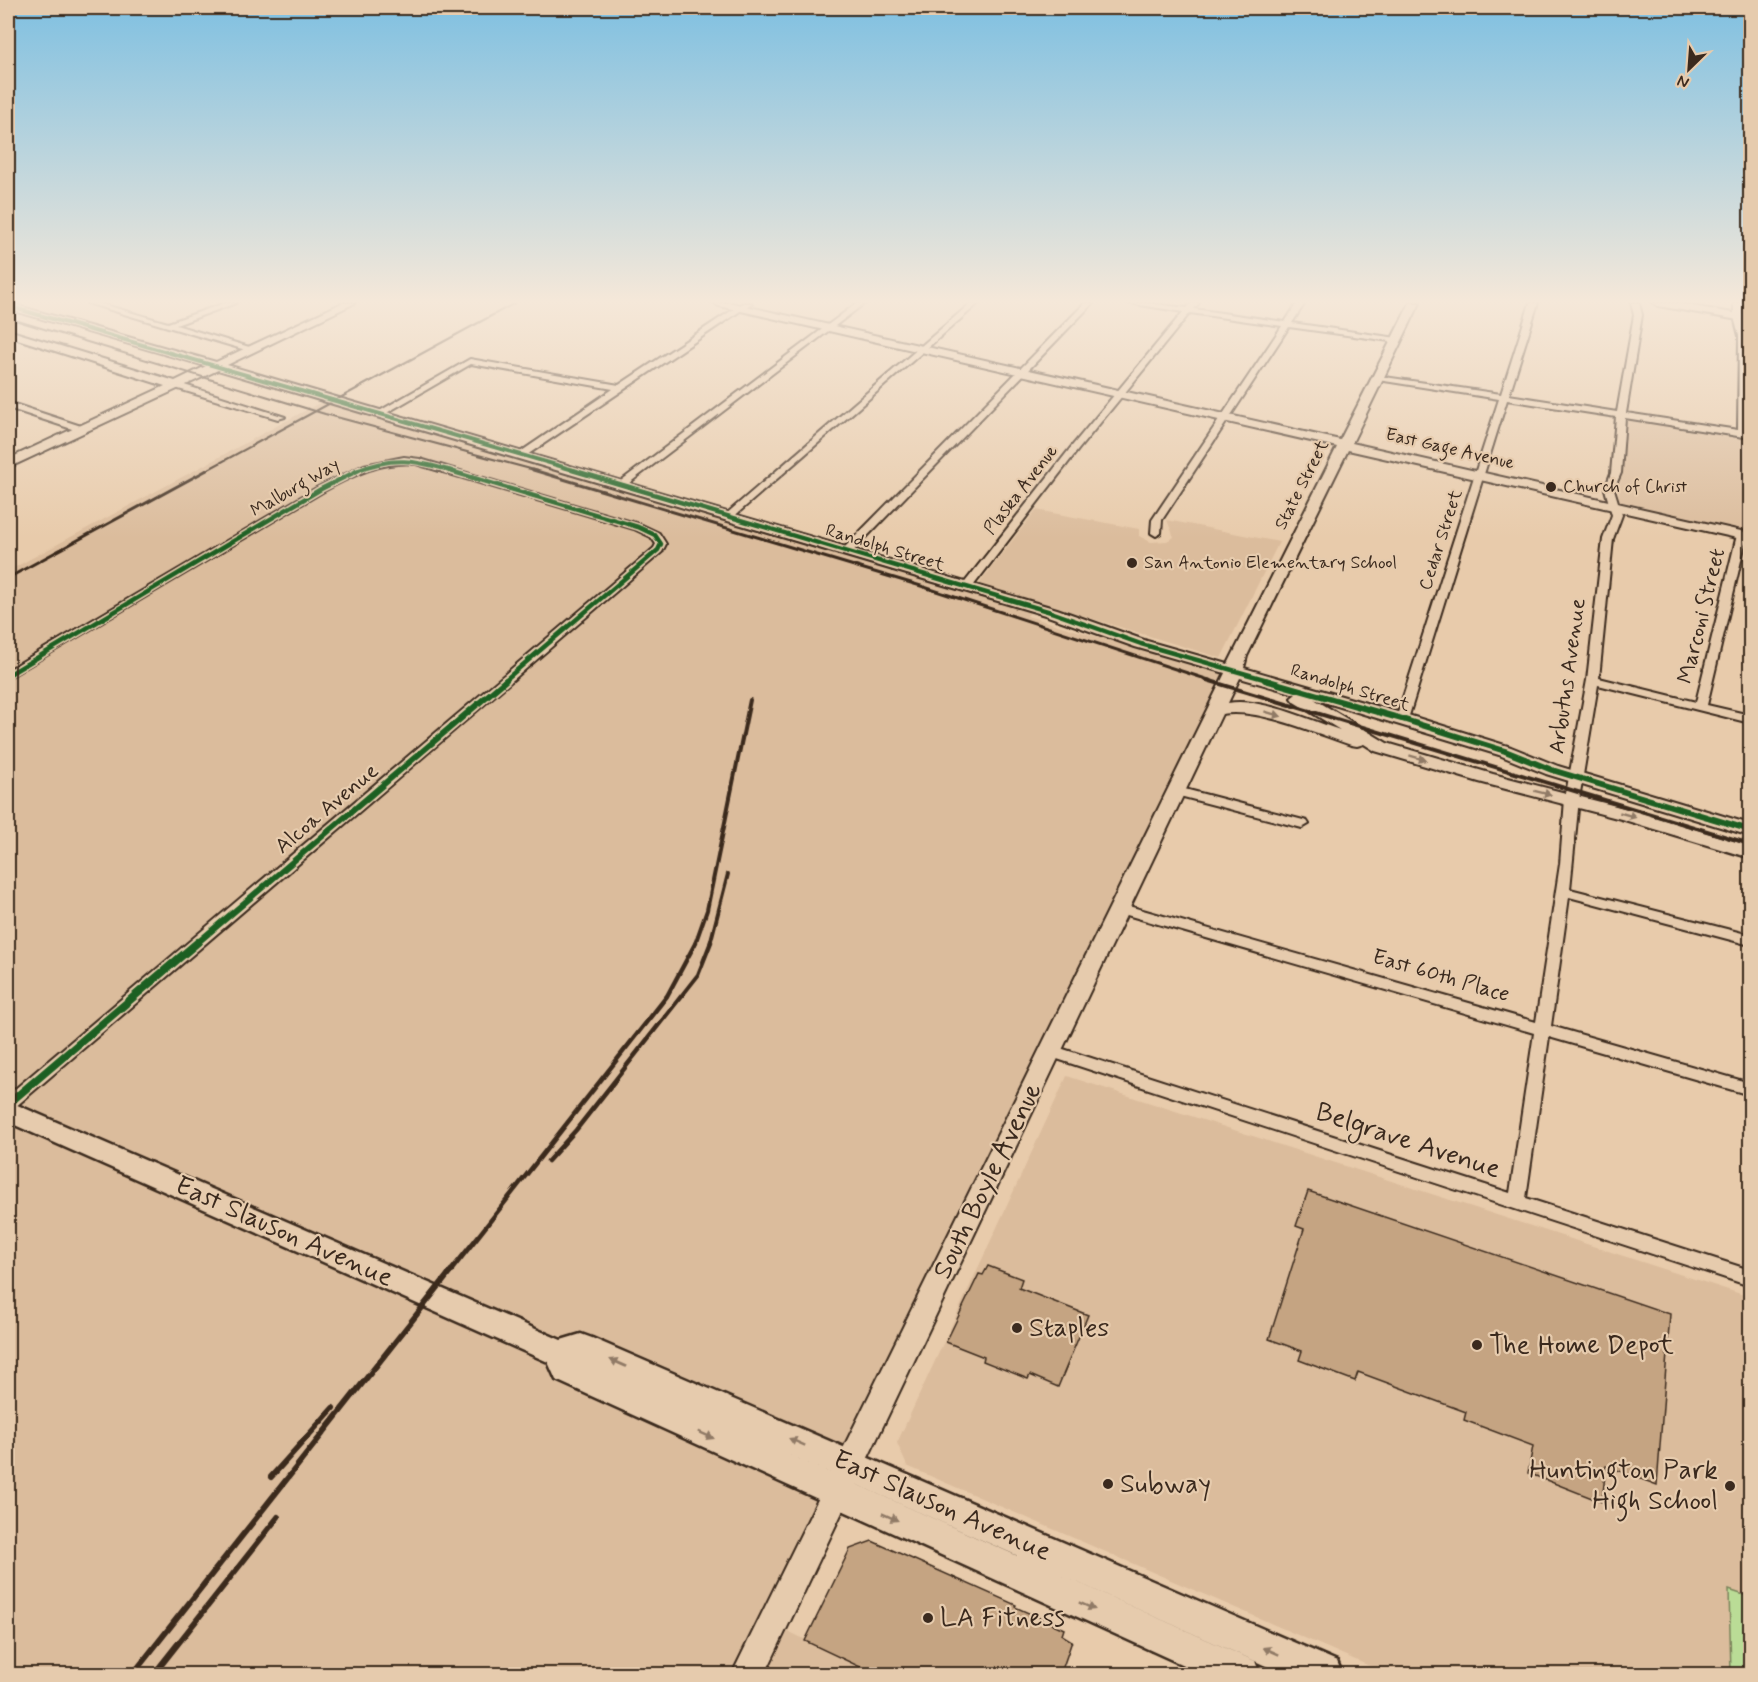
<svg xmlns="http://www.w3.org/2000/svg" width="1758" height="1682" font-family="Mynerve,sans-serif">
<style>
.built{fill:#dbbc9c}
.green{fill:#badc96;stroke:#7a835a;stroke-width:1.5}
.building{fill:#c5a482;stroke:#3b2a1e;stroke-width:1.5}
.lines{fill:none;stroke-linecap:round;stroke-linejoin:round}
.street-casing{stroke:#3b2a1e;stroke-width:4}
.secondary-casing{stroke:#3b2a1e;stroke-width:4}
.primary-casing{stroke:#3b2a1e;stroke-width:5}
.street{fill:#e6cbad;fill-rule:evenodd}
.secondary{fill:#e6cbad;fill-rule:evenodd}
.primary{fill:#e6cbad;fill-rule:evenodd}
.rail-far4{stroke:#3b2a1e;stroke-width:2}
.rail-far3{stroke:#3b2a1e;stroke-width:3}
.rail-far2{stroke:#3b2a1e;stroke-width:4}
.rail-far1{stroke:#3b2a1e;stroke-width:4.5}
.rail{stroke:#3b2a1e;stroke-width:6}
.cycleway-far3-casing{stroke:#e6cbad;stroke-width:6}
.cycleway-far2-casing{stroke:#e6cbad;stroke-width:8}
.cycleway-far1-casing{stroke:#e6cbad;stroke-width:10}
.cycleway-casing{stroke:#e6cbad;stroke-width:11}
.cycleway-far3{stroke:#1b5e20;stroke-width:4}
.cycleway-far2{stroke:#1b5e20;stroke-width:4.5}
.cycleway-far1{stroke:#1b5e20;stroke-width:6}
.cycleway{stroke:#1b5e20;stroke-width:8}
.oneway{fill:#907a66}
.poi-dot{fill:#3b2a1e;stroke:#e6cbad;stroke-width:2}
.labels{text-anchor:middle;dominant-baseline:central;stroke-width:4.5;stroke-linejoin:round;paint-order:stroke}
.far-street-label{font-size:18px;fill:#3b2a1e;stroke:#e6cbad}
.far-poi-label{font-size:18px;fill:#3b2a1e;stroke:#e6cbad;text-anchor:start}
.street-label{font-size:22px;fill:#3b2a1e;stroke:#e6cbad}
.near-street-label{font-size:27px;fill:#3b2a1e;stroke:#e6cbad}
.near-poi-label{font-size:27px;fill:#3b2a1e;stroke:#e6cbad;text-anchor:start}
</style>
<rect width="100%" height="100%" fill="#e8cbab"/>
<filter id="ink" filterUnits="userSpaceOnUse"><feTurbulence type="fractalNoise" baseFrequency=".0167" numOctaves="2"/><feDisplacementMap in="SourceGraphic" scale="12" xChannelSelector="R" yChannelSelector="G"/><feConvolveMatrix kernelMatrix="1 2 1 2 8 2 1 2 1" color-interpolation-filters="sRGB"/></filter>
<g filter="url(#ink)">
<g class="built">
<path d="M323 401 1030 612 1027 616 1233 677 771 1623 877 1674H8V571Z"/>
<path d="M1627 419 1750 438V531L1618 501Z"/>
<path d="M1036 510 1139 529V536L1151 542 1167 541 1174 537 1167 520 1279 542 1221 658 979 584Z"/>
<path d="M1067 1076 1750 1297V1674H1388L907 1466 897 1443Z"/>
</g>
<path class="green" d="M1729 1590 1750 1597V1674H1731Z"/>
<g class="building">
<path d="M1308 1191 1670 1314 1657 1485 1606 1466 1602 1502 1528 1473 1533 1446 1464 1420 1466 1412 1358 1372 1355 1381 1299 1360 1302 1351 1269 1339 1304 1229 1296 1226Z"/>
<path d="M988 1266 1022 1279 1019 1288 1088 1315 1058 1387 1030 1375 1028 1379 983 1361 984 1357 946 1342 979 1274 983 1275Z"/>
<path d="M872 1541 1016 1605 1015 1607 1064 1629 1062 1635 1072 1641 1062 1670 1059 1669 1056 1674H875L805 1641 850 1549Z"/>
</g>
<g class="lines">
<g class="street-casing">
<g id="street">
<path d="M87 303H98L168 323 225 303H236L176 325 256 349 249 351Z"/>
<path d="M743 303H752L524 457 516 455 613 389 471 364 383 415 376 413 470 359 619 385Z"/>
<path d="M857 303H865L624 487H618V483Z"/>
<path d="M971 303H979L731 519H725V515Z"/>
<path d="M1085 303H1093L851 553H843V549Z"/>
<path d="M1128 303H1146L1187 308 1191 303H1199L1194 309 1285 322 1297 303H1305L1292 323 1397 338 1401 340 1397 342 1289 327 1162 520 1161 533 1156 536 1151 533 1152 520 1282 326 1190 313 1078 450 970 590H962V586L1072 446 1183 312Z"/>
<path d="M1530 303H1538L1509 395 1617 412 1634 315 1631 303H1639L1642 315 1626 413 1738 430 1739 336 1734 317V303H1742V317L1747 336 1746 432H1750V438L1625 418 1621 473 1614 489 1622 515 1613 539 1599 678 1696 702 1737 535 1742 532 1746 533 1747 535 1707 705 1750 715V723L1598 685 1579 799 1570 889 1750 935V945L1569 897 1551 1026 1750 1083V1095L1549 1037 1526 1198 1750 1270V1286L1045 1055 1043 1051 1045 1047H1057L1510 1193 1534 1033 1113 911 1111 908 1118 903 1536 1022 1560 864 1565 799 1587 680 1603 539 1612 515 1605 489 1611 473 1616 417 1507 400 1408 719 1402 723 1396 719 1499 399 1378 380 1374 378 1378 376 1501 394Z"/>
<path d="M172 383H178L285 417 278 419 172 387Z"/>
<path d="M8 402 84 427 85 429 78 431 8 408Z"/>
<path d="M404 457 420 459 642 525 659 533 666 544 662 552 14 1108 8 1110V1095L654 548 656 544 651 537 634 529 416 464C381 461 354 475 324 491L8 678V670L318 487 364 465Z"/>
<path d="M1177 787 1307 821 1309 824 1302 828 1172 794 1171 791Z"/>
</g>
</g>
<g class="secondary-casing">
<g id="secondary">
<path d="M8 303 216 362 342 303H355L227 365 1057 609 1147 641 1228 664 1337 447 719 306 714 303H732L1340 440 1410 303H1420L1352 443 1750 533V541L1348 450 1247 656 1244 668 1408 715 1511 747 1558 766 1750 824V836L1546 774 1499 755 1314 699 1387 743 1493 774 1635 811 1750 846V858L1621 819 1479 782 1375 751 1364 744 1357 746 1351 745C1315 733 1259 708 1222 714L765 1674H732L1225 673 1135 647 1045 615 218 370 8 468V459L165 386 8 336V330L175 381 206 366 8 309ZM1240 678 1296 694 1291 698 1294 702 1340 730C1309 720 1260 697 1228 703Z"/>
<path d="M1653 303H1675L1750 316V322L1658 306Z"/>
</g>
</g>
<g class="primary-casing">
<path id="primary" d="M8 1101 561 1340 581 1334 592 1338 1337 1661 1342 1674H1284L578 1361 1255 1661 1260 1674H1203L556 1380 548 1362 8 1122Z"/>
</g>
<use href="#street" class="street"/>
<use href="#secondary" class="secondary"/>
<use href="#primary" class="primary"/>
<g class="rail-far4">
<path d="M8 318 325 414 538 471"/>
<path d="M205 471 515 303"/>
</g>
<g class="rail-far3">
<path d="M533 470 921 586 1212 681"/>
<path d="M8 578 207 470"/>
</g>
<g class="rail-far2">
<path d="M1207 680 1750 844"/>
<path d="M695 944 707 910 750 700"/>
<path d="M710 944 728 874"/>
</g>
<g class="rail-far1">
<path d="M548 1161 576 1130 698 975 711 942"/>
<path d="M450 1272 667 996 696 942"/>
</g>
<g class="rail">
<path d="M271 1477 333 1408"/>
<path d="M133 1674 451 1271"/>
<path d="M154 1674 278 1517"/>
</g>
<g class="cycleway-far3-casing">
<g id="cycleway-far3">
<path d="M8 306 577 471"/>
<path d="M356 471C393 456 414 460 452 471"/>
</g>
</g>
<g class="cycleway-far2-casing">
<g id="cycleway-far2">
<path d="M447 470 638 527 655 535 661 544 658 550 504 681"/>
<path d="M572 470 1051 612 1141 644 1271 681"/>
<path d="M8 675 321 489 359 470"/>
</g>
</g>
<g class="cycleway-far1-casing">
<g id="cycleway-far1">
<path d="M1265 680 1402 719 1505 751 1552 770 1750 830"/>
<path d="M196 944 506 680"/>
</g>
</g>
<g class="cycleway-casing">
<path id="cycleway" d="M8 1104 198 942"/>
</g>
<use href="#cycleway-far3" class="cycleway-far3"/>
<use href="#cycleway-far2" class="cycleway-far2"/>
<use href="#cycleway-far1" class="cycleway-far1"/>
<use href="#cycleway" class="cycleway"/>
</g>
<defs><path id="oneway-solid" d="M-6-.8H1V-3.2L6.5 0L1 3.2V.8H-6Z" transform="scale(1.5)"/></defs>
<g class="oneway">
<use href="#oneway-solid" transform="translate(1273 714) rotate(17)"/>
<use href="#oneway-solid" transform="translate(1418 758) rotate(17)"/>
<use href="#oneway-solid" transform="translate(1543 793) rotate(14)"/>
<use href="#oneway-solid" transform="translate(1628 815) rotate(16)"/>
<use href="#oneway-solid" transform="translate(618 1363) rotate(-156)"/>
<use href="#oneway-solid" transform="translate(706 1435) rotate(24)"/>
<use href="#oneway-solid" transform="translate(797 1442) rotate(-156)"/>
<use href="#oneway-solid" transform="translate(890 1517) rotate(24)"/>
<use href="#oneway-solid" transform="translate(1087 1606) rotate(24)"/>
<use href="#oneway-solid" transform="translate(1271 1651) rotate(-156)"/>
</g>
</g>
<linearGradient id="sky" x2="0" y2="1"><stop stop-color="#7fc0e1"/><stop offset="0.56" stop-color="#f5e8d9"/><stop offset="1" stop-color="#f5e8d9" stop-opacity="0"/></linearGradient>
<rect width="1758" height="538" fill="url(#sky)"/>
<g class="poi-dot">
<circle cx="1551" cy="487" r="6"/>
<circle cx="1132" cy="563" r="6"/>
<circle cx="1017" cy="1328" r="6"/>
<circle cx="1477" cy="1345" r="6"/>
<circle cx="1108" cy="1484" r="6"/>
<circle cx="1730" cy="1486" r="6"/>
<circle cx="928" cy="1618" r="6"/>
</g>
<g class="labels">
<g class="far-street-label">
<text transform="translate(1450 449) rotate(13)">East Gage Avenue</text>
<text transform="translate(1302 485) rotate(-63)">State Street</text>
<text transform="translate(295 488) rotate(-30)">Malburg Way</text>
<text transform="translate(1021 490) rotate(-52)">Plaska Avenue</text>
<text transform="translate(1441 540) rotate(-72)">Cedar Street</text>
<text transform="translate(885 548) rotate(17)">Randolph Street</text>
<text transform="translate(1350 688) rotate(17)">Randolph Street</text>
</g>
<g class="far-poi-label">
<text x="1563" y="487">Church of Christ</text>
<text x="1144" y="563">San Antonio Elementary School</text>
</g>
<g class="street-label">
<text transform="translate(1702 616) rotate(-76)">Marconi Street</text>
<text transform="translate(1568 676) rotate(-82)">Arbutus Avenue</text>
<text transform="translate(327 809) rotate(-40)">Alcoa Avenue</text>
<text transform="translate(1441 976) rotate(16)">East 60th Place</text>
</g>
<g class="near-street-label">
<text transform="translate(1408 1141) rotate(18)">Belgrave Avenue</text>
<text transform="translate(988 1181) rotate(-64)">South Boyle Avenue</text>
<text transform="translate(284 1232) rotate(24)">East Slauson Avenue</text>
<text transform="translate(942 1506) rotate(24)">East Slauson Avenue</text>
</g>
<g class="near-poi-label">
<text x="1029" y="1328">Staples</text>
<text x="1489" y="1345">The Home Depot</text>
<text x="1718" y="1470" text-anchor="end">Huntington Park<tspan x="1718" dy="31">High School</tspan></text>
<text x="1120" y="1484">Subway</text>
<text x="940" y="1618">LA Fitness</text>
</g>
</g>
<rect width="1758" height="1682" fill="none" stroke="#e6cbad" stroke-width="30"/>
<rect x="15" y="15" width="1728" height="1652" fill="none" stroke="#3b2a1e" stroke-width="2" filter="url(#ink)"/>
<g transform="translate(1689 69) rotate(205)" stroke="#e6cbad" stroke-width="4.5" paint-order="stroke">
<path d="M0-4.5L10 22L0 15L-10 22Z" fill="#3b2a1e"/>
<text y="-9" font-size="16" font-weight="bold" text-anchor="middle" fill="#3b2a1e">N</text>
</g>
</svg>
